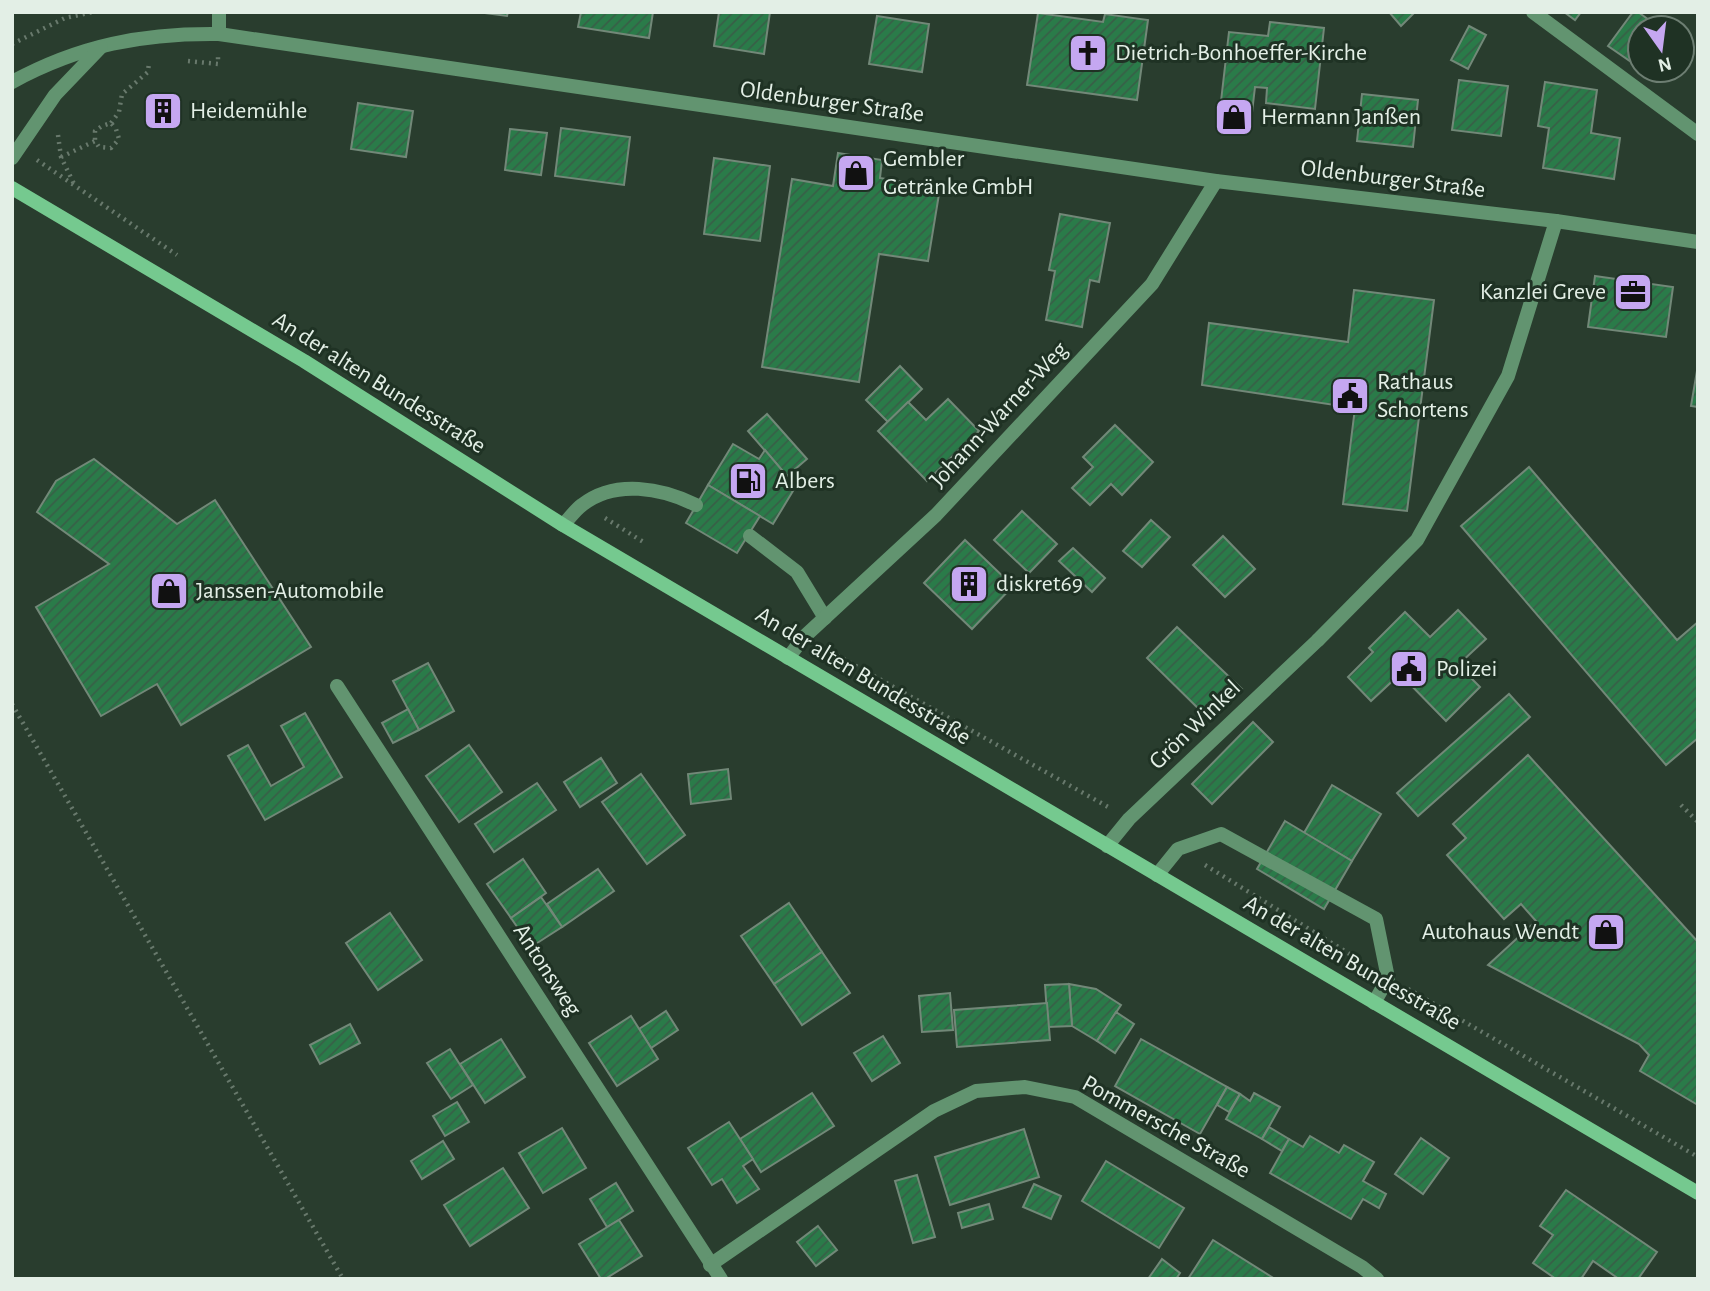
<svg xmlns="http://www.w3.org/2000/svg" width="1710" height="1291" font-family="'Alegreya Sans',sans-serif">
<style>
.building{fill:url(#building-hatch);stroke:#728878;stroke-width:2}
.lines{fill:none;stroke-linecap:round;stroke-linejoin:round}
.path{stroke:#68796c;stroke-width:4.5;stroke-dasharray:2 5;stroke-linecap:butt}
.lane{stroke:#629470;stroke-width:14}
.street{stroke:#629470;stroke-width:14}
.secondary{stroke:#75c98f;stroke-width:14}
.labels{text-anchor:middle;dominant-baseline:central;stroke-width:6;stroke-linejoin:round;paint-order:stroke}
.poi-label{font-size:24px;fill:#e3efe6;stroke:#1f3224;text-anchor:start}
.street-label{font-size:24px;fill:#e3efe6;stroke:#1f3224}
</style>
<defs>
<pattern id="building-hatch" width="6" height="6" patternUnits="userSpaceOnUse" patternTransform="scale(1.75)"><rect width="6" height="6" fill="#2a7b49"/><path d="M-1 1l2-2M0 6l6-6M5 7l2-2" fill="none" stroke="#385f47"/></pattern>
</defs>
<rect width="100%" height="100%" fill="#293d2e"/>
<g class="building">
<path d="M477 12H508L507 16Z"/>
<path d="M581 12H653L649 38 578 27Z"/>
<path d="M719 12H770L764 54 714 46Z"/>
<path d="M1389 12H1415L1401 26Z"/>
<path d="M1564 12H1581L1575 20Z"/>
<path d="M1633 12H1638L1660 28H1640V68L1608 46Z"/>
<path d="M1038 13 1103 22 1105 14 1148 20 1137 100 1027 85Z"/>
<path d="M877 16 929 24 922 72 869 64Z"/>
<path d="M1270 22 1324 28 1315 109 1266 103 1267 88 1255 87 1250 130 1218 127 1229 32 1268 36Z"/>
<path d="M1469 26 1486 35 1468 69 1451 60Z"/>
<path d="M1642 70H1664L1657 80Z"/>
<path d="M1459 80 1508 86 1501 136 1452 130Z"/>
<path d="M1545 82 1597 90 1591 133 1620 138 1614 179 1543 168 1549 128 1538 126Z"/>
<path d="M1362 94 1418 100 1413 147 1357 141Z"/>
<path d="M358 103 413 111 406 157 351 149Z"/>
<path d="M159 104H168L171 109 170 118 158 119 154 114Z"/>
<path d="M561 128 630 137 624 185 555 176Z"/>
<path d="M510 129 547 133 541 175 505 170Z"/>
<path d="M838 153 882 160 880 178 940 188 928 261 879 254 859 382 762 367 792 179 833 186Z"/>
<path d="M714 158 770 166 760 241 704 234Z"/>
<path d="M1060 214 1110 223 1099 282 1090 280 1082 327 1046 320 1055 271 1049 270Z"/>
<path d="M1595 276 1673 287 1666 337 1588 327Z"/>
<path d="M1354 290 1434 300 1407 511 1343 504 1355 408 1202 385 1209 323 1348 342Z"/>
<path d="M1698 365V407L1691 406Z"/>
<path d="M900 366 922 389 888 422 866 400Z"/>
<path d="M948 399 979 431 927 481 878 431 908 402 926 420Z"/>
<path d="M767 414 807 459 787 476 748 431Z"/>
<path d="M1115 425 1153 462 1122 495 1111 484 1090 505 1072 488 1093 467 1083 457Z"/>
<path d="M733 444 759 459 765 450 787 476 781 485 793 491 773 524 708 485Z"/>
<path d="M94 459 177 524 215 500 311 647 181 725 157 684 101 716 36 607 109 564 37 512 56 481Z"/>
<path d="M1529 467 1677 640 1698 622V738L1666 765 1461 526Z"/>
<path d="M708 485 760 516 737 553 686 523Z"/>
<path d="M1022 511 1057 544 1029 573 994 540Z"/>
<path d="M1151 520 1170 537 1142 567 1123 551Z"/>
<path d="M1223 536 1255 569 1225 597 1193 565Z"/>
<path d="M965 540 1013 586 972 629 924 583Z"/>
<path d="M1073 548 1105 578 1092 592 1059 561Z"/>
<path d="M1458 610 1486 639 1458 665 1480 687 1446 721 1400 674 1371 701 1348 677 1373 652 1369 648 1405 612 1430 637Z"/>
<path d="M1177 627 1242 689 1211 721 1147 658Z"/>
<path d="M428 663 454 711 419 730 393 681Z"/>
<path d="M1509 694 1530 717 1418 816 1397 793Z"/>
<path d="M408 709 419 730 393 743 382 723Z"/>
<path d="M305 713 342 777 265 820 228 756 248 745 271 786 304 767 281 726Z"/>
<path d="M1253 722 1273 742 1212 804 1192 784Z"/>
<path d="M469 745 502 792 459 822 426 776Z"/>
<path d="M1528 755 1698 942V1105L1640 1071 1649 1055 1639 1044 1488 965 1536 921 1521 904 1504 919 1447 855 1466 838 1453 824Z"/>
<path d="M601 758 617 783 580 807 564 782Z"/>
<path d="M728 769 731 799 691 804 688 774Z"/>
<path d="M641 774 685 835 647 864 602 802Z"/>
<path d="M537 783 556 810 494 852 475 824Z"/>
<path d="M1332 785 1381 814 1352 861 1304 833Z"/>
<path d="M1285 821 1352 861 1324 909 1257 869Z"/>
<path d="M523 859 546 893 511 918 487 884Z"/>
<path d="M598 869 614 891 562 927 547 904Z"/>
<path d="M541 897 562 927 531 947 511 918Z"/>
<path d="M789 903 822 952 774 984 741 936Z"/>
<path d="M390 913 422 960 378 990 346 943Z"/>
<path d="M822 952 850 993 802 1025 774 984Z"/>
<path d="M1069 984 1096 989 1121 1005 1097 1041 1072 1026Z"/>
<path d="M1069 984 1072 1026 1048 1027 1045 985Z"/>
<path d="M950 993 953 1030 922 1032 919 996Z"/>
<path d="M1047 1003 1050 1040 957 1047 954 1010Z"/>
<path d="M666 1011 678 1030 651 1048 639 1029Z"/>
<path d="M1116 1012 1134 1024 1115 1053 1097 1041Z"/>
<path d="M631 1016 658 1059 617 1086 589 1043Z"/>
<path d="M350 1024 360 1043 320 1064 310 1045Z"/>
<path d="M883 1036 900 1063 872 1081 854 1053Z"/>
<path d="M501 1039 525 1077 485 1103 460 1064Z"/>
<path d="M1141 1039 1227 1087 1200 1134 1115 1086Z"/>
<path d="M450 1049 473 1085 451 1099 427 1063Z"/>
<path d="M1227 1087 1240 1094 1229 1112 1217 1105Z"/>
<path d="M812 1093 834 1126 761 1172 740 1139Z"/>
<path d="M1254 1093 1280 1107 1262 1139 1226 1119 1240 1094 1250 1101Z"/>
<path d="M457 1102 469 1122 445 1136 433 1116Z"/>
<path d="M729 1122 753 1159 743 1166 759 1189 737 1203 722 1179 712 1185 688 1148Z"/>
<path d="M1269 1127 1289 1139 1282 1151 1262 1139Z"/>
<path d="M562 1128 586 1168 543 1193 519 1153Z"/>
<path d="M1024 1129 1039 1177 950 1205 935 1157Z"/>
<path d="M1310 1136 1339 1153 1344 1145 1374 1162 1363 1181 1386 1194 1379 1208 1363 1199 1351 1219 1270 1173 1289 1139 1303 1147Z"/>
<path d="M1421 1138 1449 1158 1423 1194 1395 1174Z"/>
<path d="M443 1141 454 1159 422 1179 411 1161Z"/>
<path d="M1106 1161 1184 1208 1159 1248 1082 1201Z"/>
<path d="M503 1168 529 1208 470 1246 444 1205Z"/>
<path d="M917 1175 935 1237 913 1243 895 1181Z"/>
<path d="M616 1183 633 1211 607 1227 590 1199Z"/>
<path d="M1034 1184 1061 1196 1051 1219 1023 1207Z"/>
<path d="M1566 1190 1657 1252 1638 1279H1619L1593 1261 1581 1279H1556L1533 1263 1553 1235 1540 1226Z"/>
<path d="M989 1204 993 1219 962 1228 958 1213Z"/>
<path d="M619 1220 642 1256 605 1279H601L579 1244Z"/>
<path d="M818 1226 837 1250 816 1266 797 1242Z"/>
<path d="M1213 1240 1275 1279H1188Z"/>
<path d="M1162 1259 1180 1273 1176 1279H1148Z"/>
</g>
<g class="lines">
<g class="path">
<path d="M12 44 65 18 93 12"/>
<path d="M188 61 218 64V57"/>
<path d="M111 123 119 112 122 94 148 72 149 62"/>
<path d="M58 135 61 157 75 186"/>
<path d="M61 157 95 141 99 147 111 148 119 139 116 129 111 123 102 126 95 131V141"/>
<path d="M37 160 177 255"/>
<path d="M605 518 645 543"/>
<path d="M831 652 1110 808"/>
<path d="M12 704 343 1279"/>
<path d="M1681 805 1698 822"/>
<path d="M1205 865 1361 961"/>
<path d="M1408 989 1698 1157"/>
</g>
<g class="lane">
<path d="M563 525C569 519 575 510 582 505 615 479 662 488 696 505"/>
<path d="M750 536 797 572 825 618"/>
<path d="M1107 846 1129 819 1318 640"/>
<path d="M1157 875 1178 849 1221 834 1376 919 1388 978 1374 1003"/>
</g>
<g class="street">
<path d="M219 12V34"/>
<path d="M1533 12 1698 134"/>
<path d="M12 82C80 45 143 33 219 34L1216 181 1556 221 1698 242"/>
<path d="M12 158 55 95 101 47"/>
<path d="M1318 640 1417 540 1508 376 1556 221"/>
<path d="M788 658 804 637 936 515 1152 284 1216 181"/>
<path d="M337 686 721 1279"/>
<path d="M710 1265 934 1111 976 1091 1025 1087 1075 1097 1362 1267 1377 1279"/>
</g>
<path class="secondary" d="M12 188 304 361 563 525 1698 1193"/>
</g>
<defs>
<g id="church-square" transform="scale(2.0125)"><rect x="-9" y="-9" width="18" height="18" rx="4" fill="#c5a7f1" stroke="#1f3224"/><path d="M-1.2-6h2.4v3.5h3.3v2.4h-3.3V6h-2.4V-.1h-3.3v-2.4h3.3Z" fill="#111"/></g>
<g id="building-square" transform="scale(2.0125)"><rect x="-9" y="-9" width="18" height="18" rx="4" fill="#c5a7f1" stroke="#1f3224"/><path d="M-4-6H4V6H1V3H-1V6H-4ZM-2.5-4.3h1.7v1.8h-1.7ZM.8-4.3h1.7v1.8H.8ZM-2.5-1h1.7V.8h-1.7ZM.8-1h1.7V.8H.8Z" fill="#111"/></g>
<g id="shop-square" transform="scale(2.0125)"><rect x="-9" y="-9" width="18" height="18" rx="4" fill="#c5a7f1" stroke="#1f3224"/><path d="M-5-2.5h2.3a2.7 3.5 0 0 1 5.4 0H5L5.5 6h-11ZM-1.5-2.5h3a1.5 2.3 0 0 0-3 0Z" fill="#111"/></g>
<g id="office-square" transform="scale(2.0125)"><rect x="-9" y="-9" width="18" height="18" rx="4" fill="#c5a7f1" stroke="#1f3224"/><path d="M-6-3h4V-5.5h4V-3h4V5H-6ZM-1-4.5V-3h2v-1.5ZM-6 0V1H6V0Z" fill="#111"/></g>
<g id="civic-square" transform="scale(2.0125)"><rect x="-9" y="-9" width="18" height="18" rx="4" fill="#c5a7f1" stroke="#1f3224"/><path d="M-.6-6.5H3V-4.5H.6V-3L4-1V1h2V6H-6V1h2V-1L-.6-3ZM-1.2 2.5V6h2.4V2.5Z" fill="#111"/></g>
<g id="fuel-square" transform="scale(2.0125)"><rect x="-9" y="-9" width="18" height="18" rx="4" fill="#c5a7f1" stroke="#1f3224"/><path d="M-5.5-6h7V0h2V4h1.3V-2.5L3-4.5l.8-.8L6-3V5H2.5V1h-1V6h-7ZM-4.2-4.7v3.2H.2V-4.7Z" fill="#111"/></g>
</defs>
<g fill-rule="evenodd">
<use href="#church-square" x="1088" y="53"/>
<use href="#building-square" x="163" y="111"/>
<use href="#shop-square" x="1234" y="117"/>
<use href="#shop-square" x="856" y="173"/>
<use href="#office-square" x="1633" y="292"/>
<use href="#civic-square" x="1350" y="396"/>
<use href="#fuel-square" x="748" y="481"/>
<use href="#building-square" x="969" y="584"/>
<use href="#shop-square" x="169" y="591"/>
<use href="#civic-square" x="1409" y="669"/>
<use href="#shop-square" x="1606" y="932"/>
</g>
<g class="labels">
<g class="poi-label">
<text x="1115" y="53">Dietrich-Bonhoeffer-Kirche</text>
<text x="190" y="111">Heidemühle</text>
<text x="1261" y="117">Hermann Janßen</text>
<text x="883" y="159">Gembler<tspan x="883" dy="28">Getränke GmbH</tspan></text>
<text x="1606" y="292" text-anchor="end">Kanzlei Greve</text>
<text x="1377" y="382">Rathaus<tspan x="1377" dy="28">Schortens</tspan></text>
<text x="775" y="481">Albers</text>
<text x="996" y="584">diskret69</text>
<text x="196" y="591">Janssen-Automobile</text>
<text x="1436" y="669">Polizei</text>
<text x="1579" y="932" text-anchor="end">Autohaus Wendt</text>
</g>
<g class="street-label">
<text transform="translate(832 102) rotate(8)">Oldenburger Straße</text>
<text transform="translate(1393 179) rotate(7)">Oldenburger Straße</text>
<text transform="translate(379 383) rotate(32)">An der alten Bundesstraße</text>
<text transform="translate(999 415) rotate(-47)">Johann-Warner-Weg</text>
<text transform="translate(863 676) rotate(31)">An der alten Bundesstraße</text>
<text transform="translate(1195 725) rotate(-44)">Grön Winkel</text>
<text transform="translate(1352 963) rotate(30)">An der alten Bundesstraße</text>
<text transform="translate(547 970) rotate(57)">Antonsweg</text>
<text transform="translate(1166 1127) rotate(29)">Pommersche Straße</text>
</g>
</g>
<rect width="1710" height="1291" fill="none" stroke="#e3efe6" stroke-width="28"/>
<g transform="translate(1661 49) rotate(166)"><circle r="33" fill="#1f3224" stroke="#6d7e72" stroke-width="2"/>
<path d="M0-5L12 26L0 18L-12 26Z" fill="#c5a7f1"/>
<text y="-10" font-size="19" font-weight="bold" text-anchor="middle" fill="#e3efe6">N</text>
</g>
</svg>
